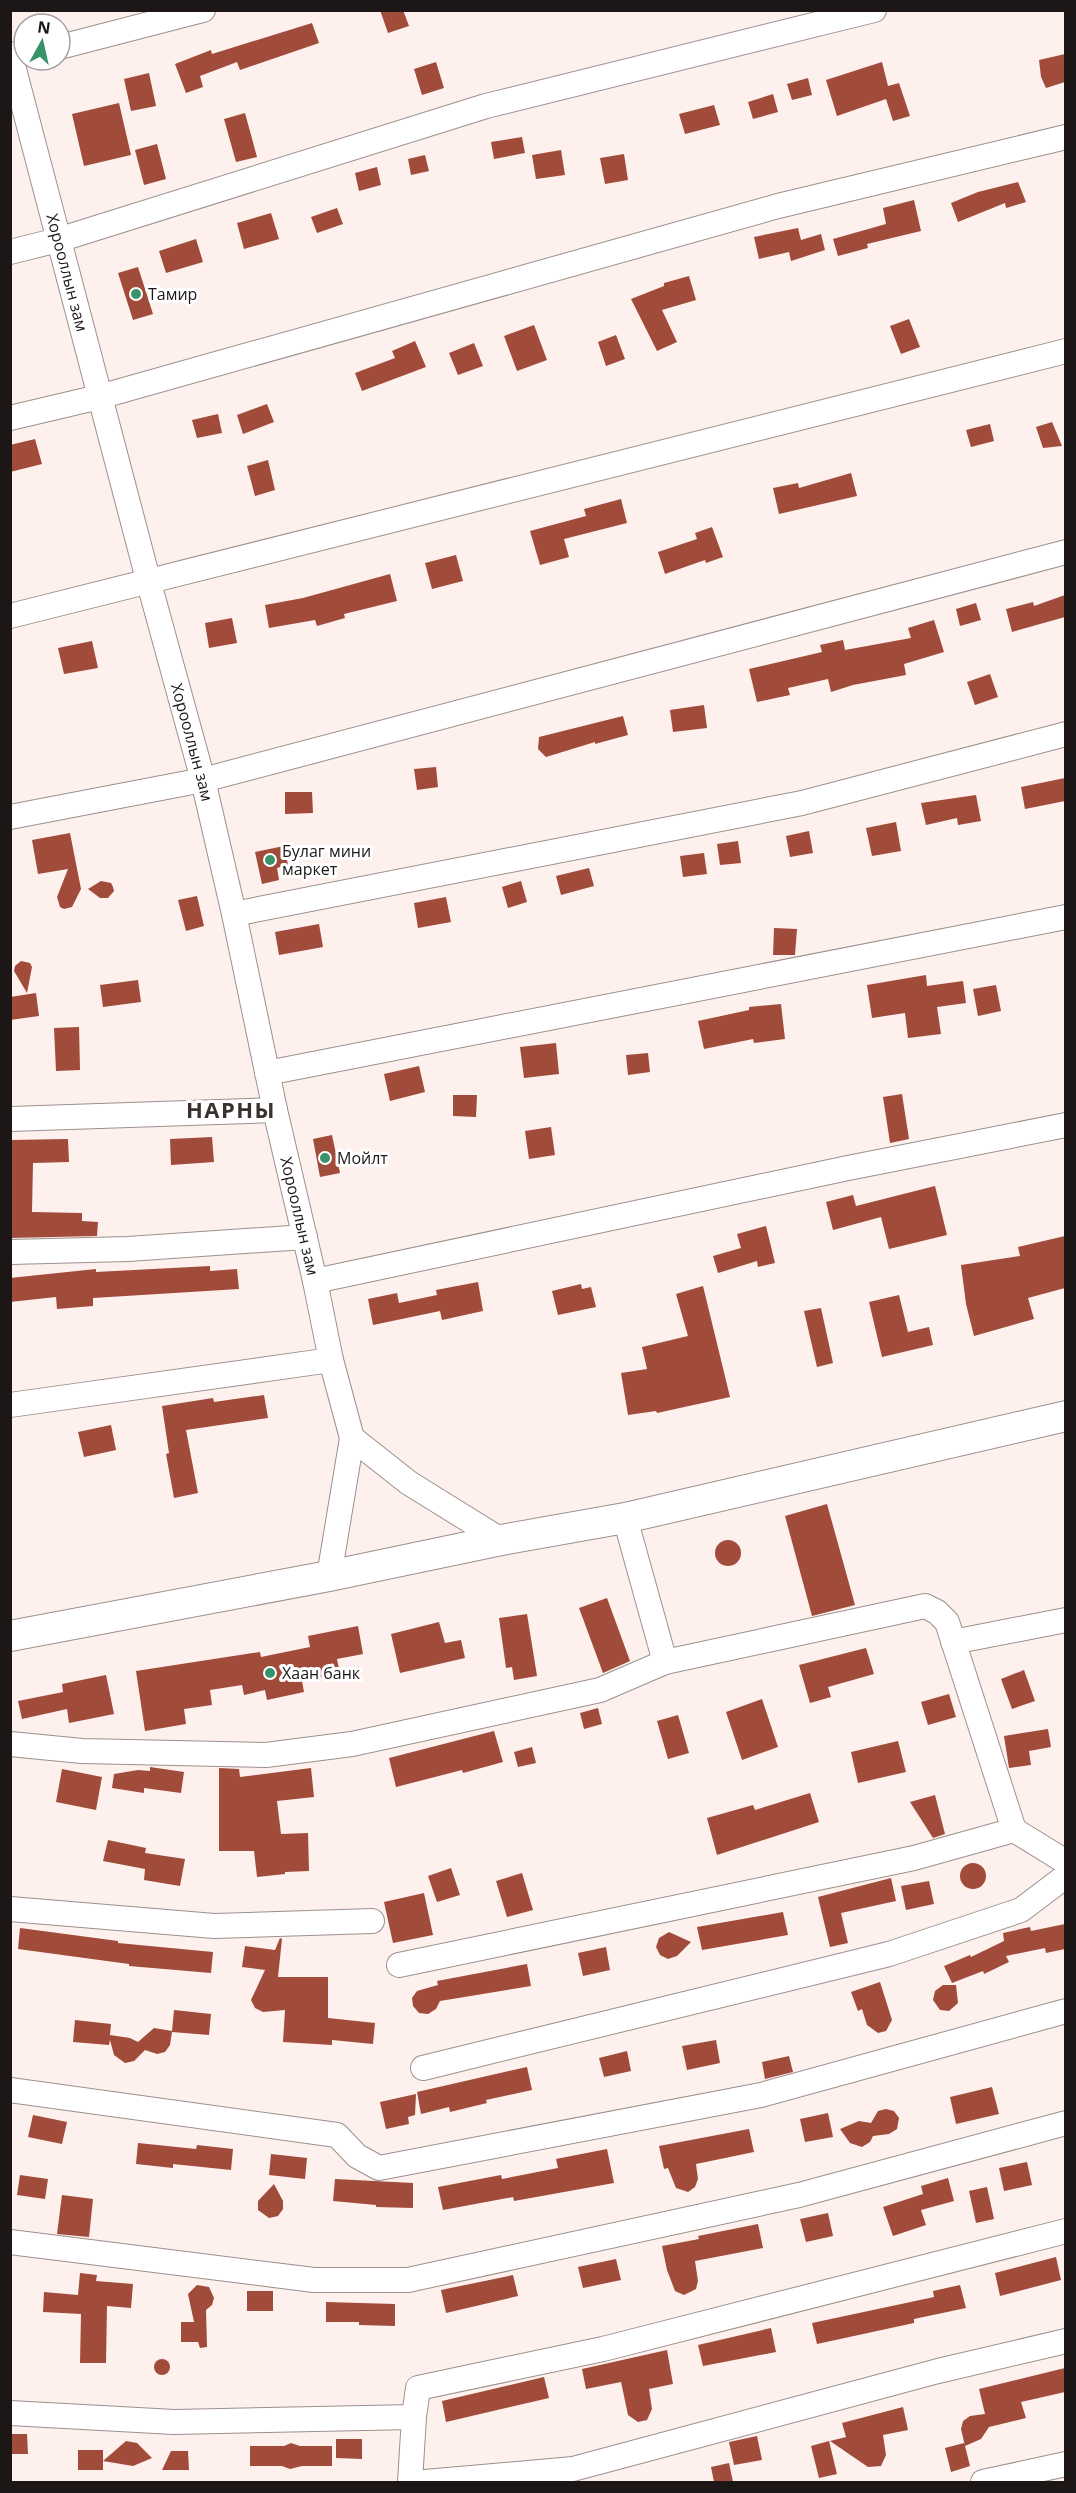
<svg xmlns="http://www.w3.org/2000/svg" width="1076" height="2493" font-family="'Open Sans',sans-serif">
<style>
.building{fill:#a14b3b}
.lines{fill:none;stroke-linecap:round;stroke-linejoin:round}
.minor-casing{stroke:#9c908d;stroke-width:26}
.major-casing{stroke:#9c908d;stroke-width:32}
.minor{stroke:#fff;stroke-width:24}
.major{stroke:#fff;stroke-width:30}
.poi-dot{fill:#39936a;stroke:#fff;stroke-width:2}
.labels{text-anchor:middle;dominant-baseline:central;stroke-width:6;stroke-linejoin:round;paint-order:stroke}
.street-label{font-size:16px;fill:#1c1716;stroke:#fff}
.poi-label{font-size:16px;fill:#1c1716;stroke:#fff;text-anchor:start}
.district-label{font-size:22px;font-weight:bold;letter-spacing:1.5px;fill:#3a302e;stroke:#fff}
</style>
<rect width="100%" height="100%" fill="#fef0ed"/>
<g class="building">
<path d="M380 10H403L409 26 388 33Z"/>
<path d="M312 23 319 43 240 70 237 62 200 76 203 87 186 93 175 64 211 50 212 54Z"/>
<path d="M1065 54V82L1046 88 1041 77 1039 60Z"/>
<path d="M436 62 444 88 422 95 414 69Z"/>
<path d="M882 62 888 86 899 83 910 116 893 121 886 99 837 116 826 80Z"/>
<path d="M149 73 156 106 131 111 124 79Z"/>
<path d="M808 78 812 95 792 100 787 84Z"/>
<path d="M773 94 778 112 753 119 748 102Z"/>
<path d="M119 103 131 155 84 166 72 114Z"/>
<path d="M714 105 720 125 685 134 679 114Z"/>
<path d="M245 113 257 157 236 162 224 119Z"/>
<path d="M522 137 525 153 494 159 491 142Z"/>
<path d="M157 144 166 179 144 185 135 150Z"/>
<path d="M561 150 565 175 536 179 532 155Z"/>
<path d="M624 154 628 180 605 184 600 158Z"/>
<path d="M425 155 429 171 411 175 408 159Z"/>
<path d="M377 167 381 185 359 191 355 173Z"/>
<path d="M1018 182 1026 202 1006 208 1005 203 958 222 951 203 978 192Z"/>
<path d="M914 200 921 231 867 244 868 248 838 256 833 239 886 224 883 208Z"/>
<path d="M337 208 343 224 317 233 311 217Z"/>
<path d="M271 213 279 239 244 249 237 223Z"/>
<path d="M798 228 801 240 821 234 825 250 791 261 789 252 759 259 754 237Z"/>
<path d="M196 239 203 262 166 273 159 251Z"/>
<path d="M138 267 153 314 133 320 118 273Z"/>
<path d="M689 276 696 300 662 310 677 342 657 351 631 299 664 286V283Z"/>
<path d="M909 319 920 347 901 354 890 326Z"/>
<path d="M534 325 547 360 517 371 504 336Z"/>
<path d="M616 335 625 359 606 366 598 342Z"/>
<path d="M415 341 426 367 362 391 355 373 395 358 392 351Z"/>
<path d="M474 343 483 366 458 375 449 353Z"/>
<path d="M267 404 274 422 243 434 237 415Z"/>
<path d="M218 414 222 433 197 438 192 420Z"/>
<path d="M1052 422 1062 446 1043 448 1036 427Z"/>
<path d="M990 424 994 441 971 447 966 430Z"/>
<path d="M35 439 42 464 10 472V445Z"/>
<path d="M268 460 275 490 255 496 247 466Z"/>
<path d="M851 473 857 496 779 514 773 488 798 483 799 488Z"/>
<path d="M621 499 627 523 564 539 569 557 540 565 530 531 586 516 584 509Z"/>
<path d="M712 527 723 557 706 563 705 560 665 574 658 552 697 539 695 533Z"/>
<path d="M456 555 463 581 432 589 425 563Z"/>
<path d="M390 574 397 601 344 614 345 618 317 626 315 620 269 628 265 605 303 598Z"/>
<path d="M1065 595V617L1012 632 1006 609 1033 602 1034 606Z"/>
<path d="M976 603 981 620 960 626 956 609Z"/>
<path d="M232 618 237 643 209 648 205 623Z"/>
<path d="M934 620 944 652 904 664 906 675 853 685 831 692 828 679 788 688 790 695 757 702 749 669 822 652 820 645 843 640 845 650 911 638 908 628Z"/>
<path d="M92 641 98 668 64 674 58 648Z"/>
<path d="M990 674 998 697 975 705 967 682Z"/>
<path d="M704 705 707 728 673 732 670 710Z"/>
<path d="M623 716 628 735 595 744V742L546 757 538 749 539 737Z"/>
<path d="M436 767 438 787 417 790 414 769Z"/>
<path d="M1065 778V801L1025 809 1021 787Z"/>
<path d="M285 792H312L313 813 285 814Z"/>
<path d="M976 795 981 821 958 825 957 818 926 825 921 803Z"/>
<path d="M896 822 901 851 872 856 866 828Z"/>
<path d="M809 831 813 853 790 857 786 836Z"/>
<path d="M70 833 81 889 72 907 64 909 60 907 57 897 68 869 38 874 32 840Z"/>
<path d="M738 841 741 863 720 865 717 844Z"/>
<path d="M284 846 288 865 277 868 279 880 262 884 255 852Z"/>
<path d="M704 853 707 874 683 877 680 856Z"/>
<path d="M589 868 594 886 561 895 556 876Z"/>
<path d="M101 881 111 883 113 887 114 891 108 898H100L88 889Z"/>
<path d="M521 881 527 902 508 908 502 887Z"/>
<path d="M197 896 204 926 186 931 178 900Z"/>
<path d="M446 897 451 922 418 928 414 903Z"/>
<path d="M319 924 323 947 279 955 275 932Z"/>
<path d="M774 928 797 929 795 955H773Z"/>
<path d="M21 961 30 963 32 967 27 993 14 971 15 966Z"/>
<path d="M926 975 927 986 963 981 966 1003 937 1007 941 1034 908 1038 905 1013 872 1018 867 985Z"/>
<path d="M138 980 141 1002 103 1007 100 985Z"/>
<path d="M996 985 1001 1011 978 1016 973 989Z"/>
<path d="M36 993 39 1016 10 1020V997Z"/>
<path d="M781 1004 785 1039 754 1043 753 1039 704 1049 698 1021 749 1010V1007Z"/>
<path d="M79 1027 80 1070 56 1071 54 1028Z"/>
<path d="M556 1043 559 1074 524 1078 520 1047Z"/>
<path d="M648 1053 650 1072 628 1075 626 1055Z"/>
<path d="M419 1066 425 1092 390 1101 384 1074Z"/>
<path d="M902 1094 909 1139 890 1143 883 1097Z"/>
<path d="M453 1095H477L476 1117 453 1116Z"/>
<path d="M551 1127 555 1155 529 1159 525 1131Z"/>
<path d="M332 1135 340 1173 320 1177 313 1139Z"/>
<path d="M212 1137 214 1162 171 1165 170 1139Z"/>
<path d="M68 1139 69 1162 33 1163 32 1212 82 1213V1221L98 1222 97 1236 10 1238V1140Z"/>
<path d="M935 1186 947 1235 889 1249 881 1217 833 1230 826 1202 853 1195 856 1206Z"/>
<path d="M766 1226 775 1263 758 1267 757 1261 718 1273 713 1256 741 1248 737 1234Z"/>
<path d="M1065 1236V1288L1028 1298 1034 1319 974 1336 966 1304 961 1265 1020 1256 1018 1247Z"/>
<path d="M210 1266V1271L237 1269 239 1289 93 1298V1306L57 1309 56 1297 10 1302V1278L96 1269V1272Z"/>
<path d="M478 1282 483 1311 442 1320 440 1311 373 1325 368 1299 397 1293 399 1303 437 1295 436 1290Z"/>
<path d="M581 1284 582 1289 591 1287 596 1307 558 1315 552 1291Z"/>
<path d="M703 1286 730 1397 657 1413 656 1411 628 1415 621 1373 647 1369 642 1347 688 1336 676 1294Z"/>
<path d="M899 1295 908 1332 929 1327 933 1345 882 1357 869 1302Z"/>
<path d="M821 1308 833 1363 817 1367 804 1311Z"/>
<path d="M264 1395 268 1418 186 1430 198 1493 174 1498 166 1454 169 1453 162 1406 213 1398 214 1402Z"/>
<path d="M111 1425 116 1450 84 1457 78 1432Z"/>
<path d="M827 1504 855 1605 812 1616 785 1516Z"/>
<circle cx="728" cy="1553" r="13"/>
<path d="M607 1598 630 1661 603 1673 579 1608Z"/>
<path d="M527 1614 537 1676 514 1680 512 1667 506 1668 499 1618Z"/>
<path d="M439 1622 445 1643 461 1640 465 1658 400 1673 391 1634Z"/>
<path d="M358 1626 363 1654 337 1659 340 1674 302 1681 304 1692 267 1700 265 1690 244 1695 242 1685 210 1690 212 1705 184 1709 186 1724 145 1731 136 1671 260 1652 261 1657 310 1647 308 1636Z"/>
<path d="M866 1648 874 1674 828 1687 831 1697 810 1703 799 1665Z"/>
<path d="M1024 1670 1035 1701 1012 1709 1001 1679Z"/>
<path d="M106 1675 114 1714 69 1723 67 1709 22 1719 18 1701 63 1692 62 1684Z"/>
<path d="M949 1694 956 1717 928 1725 921 1702Z"/>
<path d="M762 1699 778 1747 742 1760 726 1712Z"/>
<path d="M598 1708 602 1724 584 1729 580 1713Z"/>
<path d="M678 1715 689 1753 668 1759 657 1721Z"/>
<path d="M1048 1729 1051 1747 1029 1751 1031 1765 1009 1768 1004 1736Z"/>
<path d="M494 1731 503 1762 463 1773 462 1770 396 1787 389 1758Z"/>
<path d="M898 1741 906 1772 858 1783 851 1752Z"/>
<path d="M532 1747 536 1763 518 1767 514 1752Z"/>
<path d="M150 1767 184 1772 181 1793 144 1788V1793L112 1788 114 1774 138 1770 150 1771Z"/>
<path d="M219 1768 239 1769 240 1777 311 1768 314 1797 277 1801 281 1834 308 1833 309 1871 285 1872V1874L257 1877 254 1851H219Z"/>
<path d="M62 1769 102 1777 96 1810 56 1802Z"/>
<path d="M810 1793 819 1822 717 1855 707 1818 753 1805 755 1810Z"/>
<path d="M935 1795 945 1834 933 1838 910 1802Z"/>
<path d="M108 1840 146 1848 145 1853 185 1859 180 1886 144 1880 145 1869 103 1861Z"/>
<circle cx="973" cy="1876" r="13"/>
<path d="M451 1868 460 1895 437 1902 428 1876Z"/>
<path d="M522 1873 533 1910 507 1917 496 1881Z"/>
<path d="M891 1878 896 1901 841 1913 848 1943 830 1947 818 1897Z"/>
<path d="M929 1881 934 1904 906 1910 901 1886Z"/>
<path d="M424 1893 433 1935 393 1943 384 1902Z"/>
<path d="M783 1912 788 1935 702 1950 697 1927Z"/>
<path d="M1065 1924V1949L1046 1953 1045 1948 1006 1956 1009 1962 984 1974 983 1971 952 1983 944 1966 970 1955 971 1957 1004 1941 1003 1933 1030 1927 1031 1931Z"/>
<path d="M20 1928 118 1941V1943L213 1952 211 1973 129 1966V1964L18 1949Z"/>
<path d="M669 1932 691 1942 677 1956 668 1959 660 1955 656 1947 659 1938Z"/>
<path d="M280 1938 282 1939 278 1977H328V2018L375 2023 373 2044 332 2040V2045L283 2042 285 2010 263 2012 255 2008 251 2000 265 1970 242 1967 245 1946 275 1950Z"/>
<path d="M606 1947 610 1970 583 1976 578 1953Z"/>
<path d="M527 1964 531 1986 440 2001 436 2009 428 2014 419 2013 413 2006 412 1998 417 1991 438 1985 437 1981Z"/>
<path d="M880 1982 892 2020 886 2031 878 2033 867 2025 862 2009 858 2011 851 1992Z"/>
<path d="M943 1985H956L958 2003 949 2011 940 2010 933 2000 935 1991Z"/>
<path d="M174 2010 211 2014 209 2035 172 2032 170 2045 165 2052 157 2054 145 2050 134 2061 125 2063 114 2055 110 2040 109 2045 73 2042 75 2020 111 2024 110 2035 130 2038 138 2042 154 2028 172 2031Z"/>
<path d="M716 2040 720 2063 687 2070 682 2046Z"/>
<path d="M627 2051 631 2071 604 2077 599 2058Z"/>
<path d="M789 2056 793 2072 765 2079 762 2062Z"/>
<path d="M527 2067 532 2090 486 2100 487 2103 450 2112 449 2107 421 2114 417 2092Z"/>
<path d="M992 2087 999 2114 956 2124 950 2097Z"/>
<path d="M416 2094 415 2115 408 2117 409 2124 386 2129 380 2102Z"/>
<path d="M886 2109 894 2111 899 2118 897 2129 889 2134 873 2136 870 2142 862 2147 850 2143 840 2129 859 2121 871 2123 878 2111Z"/>
<path d="M828 2113 833 2137 805 2142 800 2119Z"/>
<path d="M33 2115 67 2122 62 2144 28 2137Z"/>
<path d="M749 2129 754 2152 696 2164 698 2179 695 2187 688 2192 676 2188 668 2168 664 2169 659 2146Z"/>
<path d="M138 2143 196 2149 197 2145 233 2149 231 2170 173 2164V2168L136 2164Z"/>
<path d="M607 2149 614 2183 514 2201 513 2197 443 2210 438 2187 501 2175 502 2179 558 2168 556 2159Z"/>
<path d="M271 2154 307 2158 305 2179 269 2175Z"/>
<path d="M1027 2162 1032 2185 1004 2191 999 2168Z"/>
<path d="M20 2175 48 2179 45 2199 17 2195Z"/>
<path d="M948 2178 954 2201 921 2210 926 2225 893 2236 883 2207 923 2194 921 2186Z"/>
<path d="M335 2179 413 2183V2208L376 2207V2205L333 2201Z"/>
<path d="M274 2184 283 2201V2209L278 2216 269 2218 258 2210V2201Z"/>
<path d="M987 2187 994 2219 976 2223 969 2191Z"/>
<path d="M62 2195 93 2199 89 2237 57 2234Z"/>
<path d="M828 2213 833 2236 806 2242 800 2219Z"/>
<path d="M758 2224 763 2248 695 2261 698 2281 696 2289 684 2295 675 2291 667 2270 662 2246 699 2239 698 2236Z"/>
<path d="M1056 2257 1061 2280 1000 2296 995 2273Z"/>
<path d="M616 2259 621 2280 583 2288 578 2267Z"/>
<path d="M80 2273 97 2275 96 2281 133 2284 131 2308 107 2306 106 2363H80L81 2314 43 2312 44 2292 78 2295Z"/>
<path d="M513 2275 518 2296 446 2313 441 2290Z"/>
<path d="M197 2285 209 2287 214 2298 212 2305 206 2310 207 2347 200 2348 198 2342H181V2322H194L188 2294Z"/>
<path d="M960 2285 966 2308 914 2319V2323L817 2344 812 2323 934 2297 933 2291Z"/>
<rect x="247" y="2291" width="26" height="20"/>
<path d="M326 2302 395 2304V2326L359 2325V2322H326Z"/>
<path d="M771 2328 776 2352 703 2366 698 2345Z"/>
<path d="M667 2350 673 2384 649 2389 652 2409 647 2420 638 2422 628 2415 621 2382 586 2389 582 2369Z"/>
<circle cx="162" cy="2367" r="8"/>
<path d="M1065 2368V2392L1021 2402 1026 2418 989 2427 981 2439 965 2446 970 2466 951 2472 945 2448 964 2443 965 2446 961 2429 963 2421 970 2416 985 2414 979 2389Z"/>
<path d="M544 2377 549 2398 446 2422 442 2401Z"/>
<path d="M903 2407 908 2430 883 2435 886 2455 881 2466 868 2467 830 2441 846 2437 842 2423Z"/>
<path d="M10 2434H27L28 2454H10Z"/>
<path d="M757 2436 762 2460 734 2465 729 2442Z"/>
<path d="M336 2439H362V2459L336 2458Z"/>
<path d="M126 2441 137 2443 152 2458 133 2466 103 2461Z"/>
<path d="M829 2441 837 2474 819 2478 811 2446Z"/>
<path d="M291 2443 300 2446H332V2466H302L290 2469 282 2466H250V2446H284Z"/>
<rect x="78" y="2450" width="25" height="20"/>
<path d="M171 2451H188L189 2470H162Z"/>
<path d="M729 2463 733 2482H714L711 2467Z"/>
</g>
<g class="lines">
<g class="minor-casing">
<g id="minor">
<path d="M60 47 203 10"/>
<path id="s1" d="M10 54 149 583 203 780 234 914 275 1110 315 1281 331 1360 352 1438 329 1576"/>
<path d="M10 252 58 240 486 106 874 10"/>
<path d="M10 418 99 397 778 206 1066 137"/>
<path d="M10 616 1066 351"/>
<path d="M10 817 203 780 1066 552"/>
<path d="M234 914 802 803 1066 734"/>
<path d="M267 1073 1066 917"/>
<path d="M10 1119 275 1110"/>
<path d="M10 1252 128 1249 305 1237"/>
<path d="M315 1281 848 1168 1066 1125"/>
<path d="M10 1405 331 1360"/>
<path d="M352 1438 409 1483 501 1540"/>
<path d="M625 1518 665 1662 925 1606 937 1612 947 1622 1014 1830 1066 1862"/>
<path d="M953 1642 1066 1620"/>
<path d="M10 1744 82 1751 266 1755 352 1744 600 1690 665 1662"/>
<path d="M10 1909 214 1926 372 1921"/>
<path d="M399 1965 914 1858 1014 1830"/>
<path d="M423 2068 889 1954 1021 1910 1066 1876"/>
<path d="M10 2090 337 2135 357 2156 379 2168 761 2095 1066 2011"/>
<path d="M10 2242 314 2280H408L799 2195 1066 2123"/>
<path d="M10 2413 174 2422 414 2417"/>
<path d="M410 2482 414 2417 418 2388 603 2349 1066 2231"/>
<path d="M425 2482 573 2469 938 2371 1066 2341"/>
<path d="M983 2482 1066 2464"/>
</g>
</g>
<g class="major-casing">
<path id="major" d="M10 1636 329 1576 501 1540 625 1518 1066 1416"/>
</g>
<use href="#minor" class="minor"/>
<use href="#major" class="major"/>
</g>
<g class="poi-dot">
<circle cx="136" cy="294" r="6"/>
<circle cx="270" cy="860" r="6"/>
<circle cx="325" cy="1158" r="6"/>
<circle cx="270" cy="1673" r="6"/>
</g>
<g class="labels">
<g class="street-label">
<text stroke="none"><textPath href="#s1" startOffset="226">Хорооллын зам</textPath></text>
<text stroke="none"><textPath href="#s1" startOffset="712">Хорооллын зам</textPath></text>
<text stroke="none"><textPath href="#s1" startOffset="1198">Хорооллын зам</textPath></text>
</g>
<g class="poi-label">
<text x="148" y="294">Тамир</text>
<text x="282" y="851">Булаг мини<tspan x="282" dy="18">маркет</tspan></text>
<text x="337" y="1158">Мойлт</text>
<text x="282" y="1673">Хаан банк</text>
</g>
<g class="district-label">
<text x="231" y="1109">НАРНЫ</text>
</g>
</g>
<rect width="1076" height="2493" fill="none" stroke="#1c1716" stroke-width="24"/>
<g transform="translate(42 42) rotate(8)"><circle r="28" fill="#ffffff" stroke="#a4a2a2" stroke-width="1.5"/>
<path d="M0-4.5L10 22L0 15L-10 22Z" fill="#39936a"/>
<text y="-9" font-size="16" font-weight="bold" text-anchor="middle" fill="#1c1716">N</text>
</g>
</svg>
